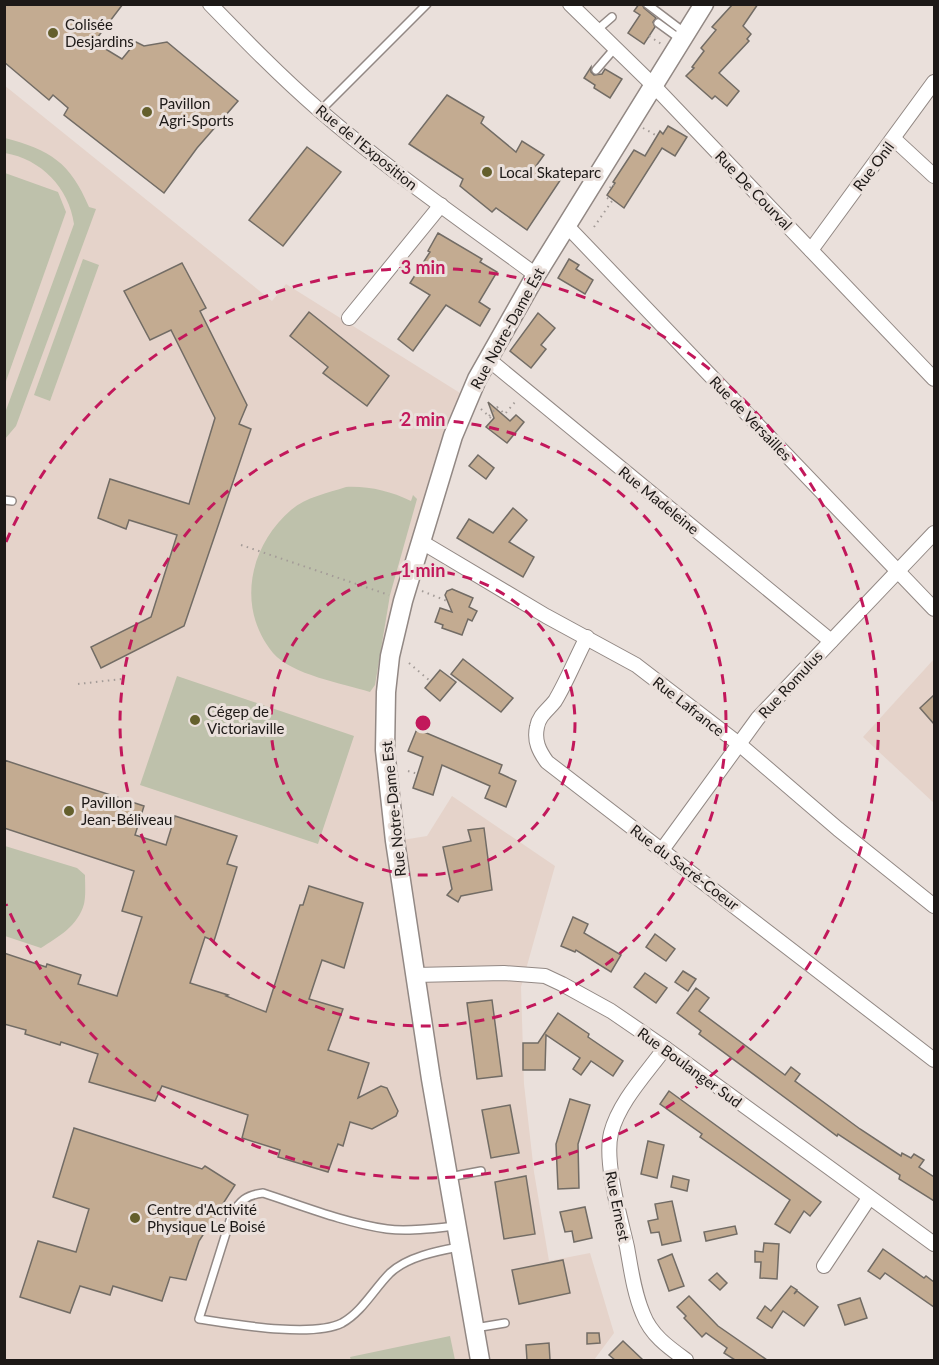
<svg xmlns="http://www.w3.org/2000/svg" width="939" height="1365" font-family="Lato,sans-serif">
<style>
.built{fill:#e5d3ca}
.green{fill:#bec1ab}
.building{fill:#c3ab91;stroke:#726c65;stroke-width:1.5}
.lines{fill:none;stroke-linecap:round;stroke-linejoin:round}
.lane-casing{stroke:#928884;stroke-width:10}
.street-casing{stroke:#928884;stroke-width:16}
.secondary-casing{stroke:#928884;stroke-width:21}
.path{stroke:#a39b97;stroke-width:2;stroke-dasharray:1.5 4.5;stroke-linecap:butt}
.lane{stroke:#fff;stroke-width:7}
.street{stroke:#fff;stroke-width:14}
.secondary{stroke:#fff;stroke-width:18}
.ring{fill:none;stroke:#c2185b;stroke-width:3;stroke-dasharray:10 8}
.poi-dot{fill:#645f2c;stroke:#eae0db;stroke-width:2}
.labels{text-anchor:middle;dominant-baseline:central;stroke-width:6;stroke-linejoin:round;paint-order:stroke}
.poi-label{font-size:15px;fill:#1d1917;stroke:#eae0db;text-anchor:start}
.street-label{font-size:15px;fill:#1d1917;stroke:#eae0db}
.centre{fill:#c2185b;stroke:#eae0db;stroke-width:3}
.ring-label{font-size:18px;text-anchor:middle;font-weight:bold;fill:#c2185b;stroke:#eae0db;stroke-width:6;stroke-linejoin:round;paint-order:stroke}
</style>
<rect width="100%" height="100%" fill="#eae0db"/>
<g class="built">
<path d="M4 85 272 301 286 284 468 398 386 690 396 841 427 836 452 796 555 866 521 987 524 1084 534 1172 549 1261 590 1253 614 1333 594 1360H5Z"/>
<path d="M934 659V803L863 737Z"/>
</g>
<g class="green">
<path d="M5 138C50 150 70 162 89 207L96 209 16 426 5 439V413L74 224C69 188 41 159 5 153Z"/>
<path d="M5 173 58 192 66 212 5 384Z"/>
<path d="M83 259 99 265 50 401 34 395Z"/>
<path d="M346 487C369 486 390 491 411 501L413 495 417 499 390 595 375 685 370 692C342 683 292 675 273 653 236 608 249 546 291 510 306 497 328 493 346 487Z"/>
<path d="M177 676 354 736 318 844 140 785Z"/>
<path d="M5 846 77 868 85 875C85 884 86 896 84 904 78 926 58 937 41 948L5 936Z"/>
<path d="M450 1336 455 1360H351L350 1357Z"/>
</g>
<g class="building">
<path d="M4 4H123L94 42 122 59 136 42 144 46 167 42 238 101 197 148 164 193 64 115 68 108 53 95 49 100 4 62Z"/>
<path d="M639 4H642L644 8 656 18 653 22 655 27 644 44 628 33 640 15 634 11Z"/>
<path d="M733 4H758L743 26 751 34 747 39 749 41 719 73 739 91 727 106 715 96 712 99 686 76 694 68 692 67 704 51 701 48 716 30 712 27Z"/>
<path d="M591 67V72L594 75 602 74 605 69 622 79 610 98 594 88 595 85 584 78Z"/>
<path d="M447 95 484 117 481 123 516 152 522 141 544 155 536 166 561 179 527 230 496 208 492 212 460 186 463 179 409 144Z"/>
<path d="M668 126 687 137 675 156 662 148 624 208 607 195 615 183 613 182 634 150 645 156 660 131 663 134Z"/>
<path d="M307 147 341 172 283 246 249 220Z"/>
<path d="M438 233 482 259 480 262 497 272 479 302 490 309 480 326 446 305 413 351 398 339 430 295 410 283 430 252 428 251Z"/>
<path d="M569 259 579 265 576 269 593 280 585 294 558 278Z"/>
<path d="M182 263 206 308 200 311 247 405 239 424 251 429 184 626 101 668 91 647 151 617 177 535 129 520 126 529 98 518 110 479 189 504 215 418 171 330 150 340 124 291Z"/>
<path d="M309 312 389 376 367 406 323 373 328 367 290 336Z"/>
<path d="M538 313 555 328 541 345 546 349 531 368 510 351Z"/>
<path d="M488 402 510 421 516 415 524 422 507 443 486 427 494 418Z"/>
<path d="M478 455 494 468 486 479 469 466Z"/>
<path d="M513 508 527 520 509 542 534 557 523 577 457 538 469 519 493 533Z"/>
<path d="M452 589 473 598 469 607 477 611 472 621 468 619 462 635 442 628 443 625 435 622 440 608 452 612 445 595 447 591Z"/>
<path d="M463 659 513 698 501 712 451 674Z"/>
<path d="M440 670 456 682 440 701 425 688Z"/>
<path d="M934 695V724L920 708Z"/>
<path d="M417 729 502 765 499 773 516 781 506 807 485 798 490 786 442 765 433 795 413 788 423 757 408 751Z"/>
<path d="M4 760 144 806 135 835 166 845 175 816 237 836 227 864 237 867 214 941 205 937 190 983 228 995 226 996 266 1012 300 905H303L309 886 363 903 344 968 322 960 309 999 343 1009 328 1050 369 1063 358 1098 381 1086 387 1088 398 1111 396 1116 372 1129 350 1122 343 1146 338 1144 328 1172 278 1157 280 1150 242 1138 248 1115 162 1086 155 1101 89 1082 98 1054 61 1042 60 1045 25 1034 26 1030 4 1024V953L46 967 47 964 81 975 78 984 117 996 142 917 122 911 134 871 4 828Z"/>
<path d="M484 828 492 890 461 896 458 902 447 895 452 889 443 847 471 841 468 830Z"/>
<path d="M573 917 588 924 584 933 621 955 611 972 576 950 575 952 561 946Z"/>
<path d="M655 934 675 949 666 961 646 947Z"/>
<path d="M683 971 696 979 688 991 675 982Z"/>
<path d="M645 973 667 988 656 1003 634 987Z"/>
<path d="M696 988 709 998 699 1011 785 1075 791 1067 800 1074 795 1081 860 1129 901 1156 902 1153 911 1158 914 1154 924 1160 919 1167 934 1177V1201L899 1179 900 1175 838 1134 837 1136 699 1034 701 1031 677 1013Z"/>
<path d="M492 1000 502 1076 477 1079 467 1003Z"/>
<path d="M558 1013 589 1034 588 1037 623 1061 613 1076 591 1061 581 1075 573 1069 580 1058 546 1035 545 1070H523V1043H538Z"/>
<path d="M669 1091 821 1202 810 1216 804 1211 790 1233 775 1224 790 1200 700 1137 702 1134 660 1104Z"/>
<path d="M570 1099 590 1105 578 1144 579 1188 558 1189 556 1144Z"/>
<path d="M510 1105 519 1153 491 1158 482 1110Z"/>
<path d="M74 1128 202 1169 205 1166 235 1185 199 1241 186 1280 170 1277 162 1301 113 1286 110 1295 80 1286 70 1313 20 1297 38 1241 76 1252 89 1209 53 1197Z"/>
<path d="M648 1141 664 1145 657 1178 641 1174Z"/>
<path d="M526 1176 535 1234 504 1239 495 1182Z"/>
<path d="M673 1176 689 1180 687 1191 671 1187Z"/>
<path d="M672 1201 681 1241 662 1245 659 1232 651 1233 648 1221 658 1219 655 1204Z"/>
<path d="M585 1207 592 1238 574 1242 572 1231 565 1232 560 1212Z"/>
<path d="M735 1226 737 1234 706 1241 704 1232Z"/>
<path d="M764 1243 779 1244 777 1279 760 1278 761 1262H755V1251L763 1252Z"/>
<path d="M883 1249 924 1278 926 1276 934 1282V1307L885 1273 880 1279 868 1271Z"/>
<path d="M672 1254 684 1286 669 1291 658 1260Z"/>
<path d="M563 1260 570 1293 519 1304 512 1270Z"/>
<path d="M717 1273 727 1283 720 1290 709 1280Z"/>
<path d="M791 1286 797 1290 794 1294 797 1291 818 1307 804 1326 783 1311 772 1328 757 1318 765 1306 771 1311Z"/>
<path d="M689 1296 718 1326 767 1360H735L724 1353 727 1348 706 1333 702 1337 684 1318 686 1316 677 1307Z"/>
<path d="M860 1298 867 1318 845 1325 838 1305Z"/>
<path d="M587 1333H599L600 1343 587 1344Z"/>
<path d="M623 1341 643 1360H615L609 1355Z"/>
<path d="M549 1343 550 1360H527L526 1345Z"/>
</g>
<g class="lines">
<g class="lane-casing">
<g id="lane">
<path d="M647 4 684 32"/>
<path d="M658 23 680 39"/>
<path d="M597 30 612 17"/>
<path d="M596 70 615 48"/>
<path d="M320 111 427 4"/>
<path d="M4 500 12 501"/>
<path d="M449 1177 481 1171"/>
<path d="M456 1226C434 1228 410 1232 387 1229 345 1223 303 1206 263 1193 246 1195 240 1201 232 1214L199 1319C233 1324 312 1338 342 1323 362 1312 374 1289 390 1273 407 1257 437 1251 459 1247"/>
<path d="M475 1328 505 1323"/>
</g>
</g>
<g class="street-casing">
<g id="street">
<path d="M210 4C245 40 280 76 318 109 387 169 463 221 536 275"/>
<path d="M570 4 654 86 934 379"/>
<path d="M894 139 934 176"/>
<path d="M567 226 934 609"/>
<path d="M811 250 934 82"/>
<path d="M349 318 441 205"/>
<path d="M488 359 831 641"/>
<path d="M420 541 546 616 636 665 739 744 838 829 934 906"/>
<path d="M587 637C576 658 567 681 555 701 548 710 539 715 537 727 534 741 539 751 547 762L934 1060"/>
<path d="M662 850 758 718 934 533"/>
<path d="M415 975 504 973 545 976 562 984 611 1011 665 1048 934 1244"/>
<path d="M665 1048C646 1074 619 1102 611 1133 604 1162 620 1216 627 1247 631 1269 634 1293 643 1314 651 1335 668 1347 686 1360"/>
<path d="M824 1266 869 1198"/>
</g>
</g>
<g class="secondary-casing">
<path id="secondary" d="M480 1360 431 1079 395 841 385 750 386 692 390 656 403 601 453 436 477 379 536 275 704 4"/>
</g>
<g class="path">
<path d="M649 36 663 45"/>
<path d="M643 128 657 136"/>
<path d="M610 188 612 184 614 185"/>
<path d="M594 227 612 201 604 196"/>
<path d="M481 409 493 420"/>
<path d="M489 416 497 407 505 414 515 402"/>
<path d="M241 545 389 595"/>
<path d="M422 591 447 601"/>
<path d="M409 663 430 681"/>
<path d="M78 684 122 679"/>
<path d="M408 771 418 774"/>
</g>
<use href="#lane" class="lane"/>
<use href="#street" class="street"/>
<use href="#secondary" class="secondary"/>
</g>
<g class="ring">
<circle cx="423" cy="723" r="152"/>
<circle cx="423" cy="723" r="303"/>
<path d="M6 542A455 455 0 1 1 6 904"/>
</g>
<g class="poi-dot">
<circle cx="53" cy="33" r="6"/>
<circle cx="147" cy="112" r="6"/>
<circle cx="487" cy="172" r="6"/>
<circle cx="195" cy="720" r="6"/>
<circle cx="69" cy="811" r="6"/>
<circle cx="135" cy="1218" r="6"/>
</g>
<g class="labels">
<g class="poi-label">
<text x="65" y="24">Colisée<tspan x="65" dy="17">Desjardins</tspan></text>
<text x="159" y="103">Pavillon<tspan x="159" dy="17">Agri-Sports</tspan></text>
<text x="499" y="172">Local Skateparc</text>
<text x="207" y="711">Cégep de<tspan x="207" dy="17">Victoriaville</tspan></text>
<text x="81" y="802">Pavillon<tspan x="81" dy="17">Jean-Béliveau</tspan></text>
<text x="147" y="1209">Centre d'Activité<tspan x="147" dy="17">Physique Le Boisé</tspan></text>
</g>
<g class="street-label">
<text transform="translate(367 147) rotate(39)">Rue de l'Exposition</text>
<text transform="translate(873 166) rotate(-53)">Rue Onil</text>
<text transform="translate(754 190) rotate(46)">Rue De Courval</text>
<text transform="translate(507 328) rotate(-61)">Rue Notre-Dame Est</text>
<text transform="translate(751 418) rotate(46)">Rue de Versailles</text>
<text transform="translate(659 500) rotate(39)">Rue Madeleine</text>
<text transform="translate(790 684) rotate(-47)">Rue Romulus</text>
<text transform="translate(689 706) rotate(38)">Rue Lafrance</text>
<text transform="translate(393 809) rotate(-96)">Rue Notre-Dame Est</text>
<text transform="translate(685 867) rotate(37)">Rue du Sacré-Coeur</text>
<text transform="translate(690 1067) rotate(36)">Rue Boulanger Sud</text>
<text transform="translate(618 1206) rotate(79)">Rue Ernest</text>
</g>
</g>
<circle cx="423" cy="723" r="9" class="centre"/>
<g class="ring-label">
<text x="423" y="274">3 min</text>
<text x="423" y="426">2 min</text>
<text x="423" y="577">1 min</text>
</g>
<rect width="939" height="1365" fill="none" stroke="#1d1917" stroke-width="12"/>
</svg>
